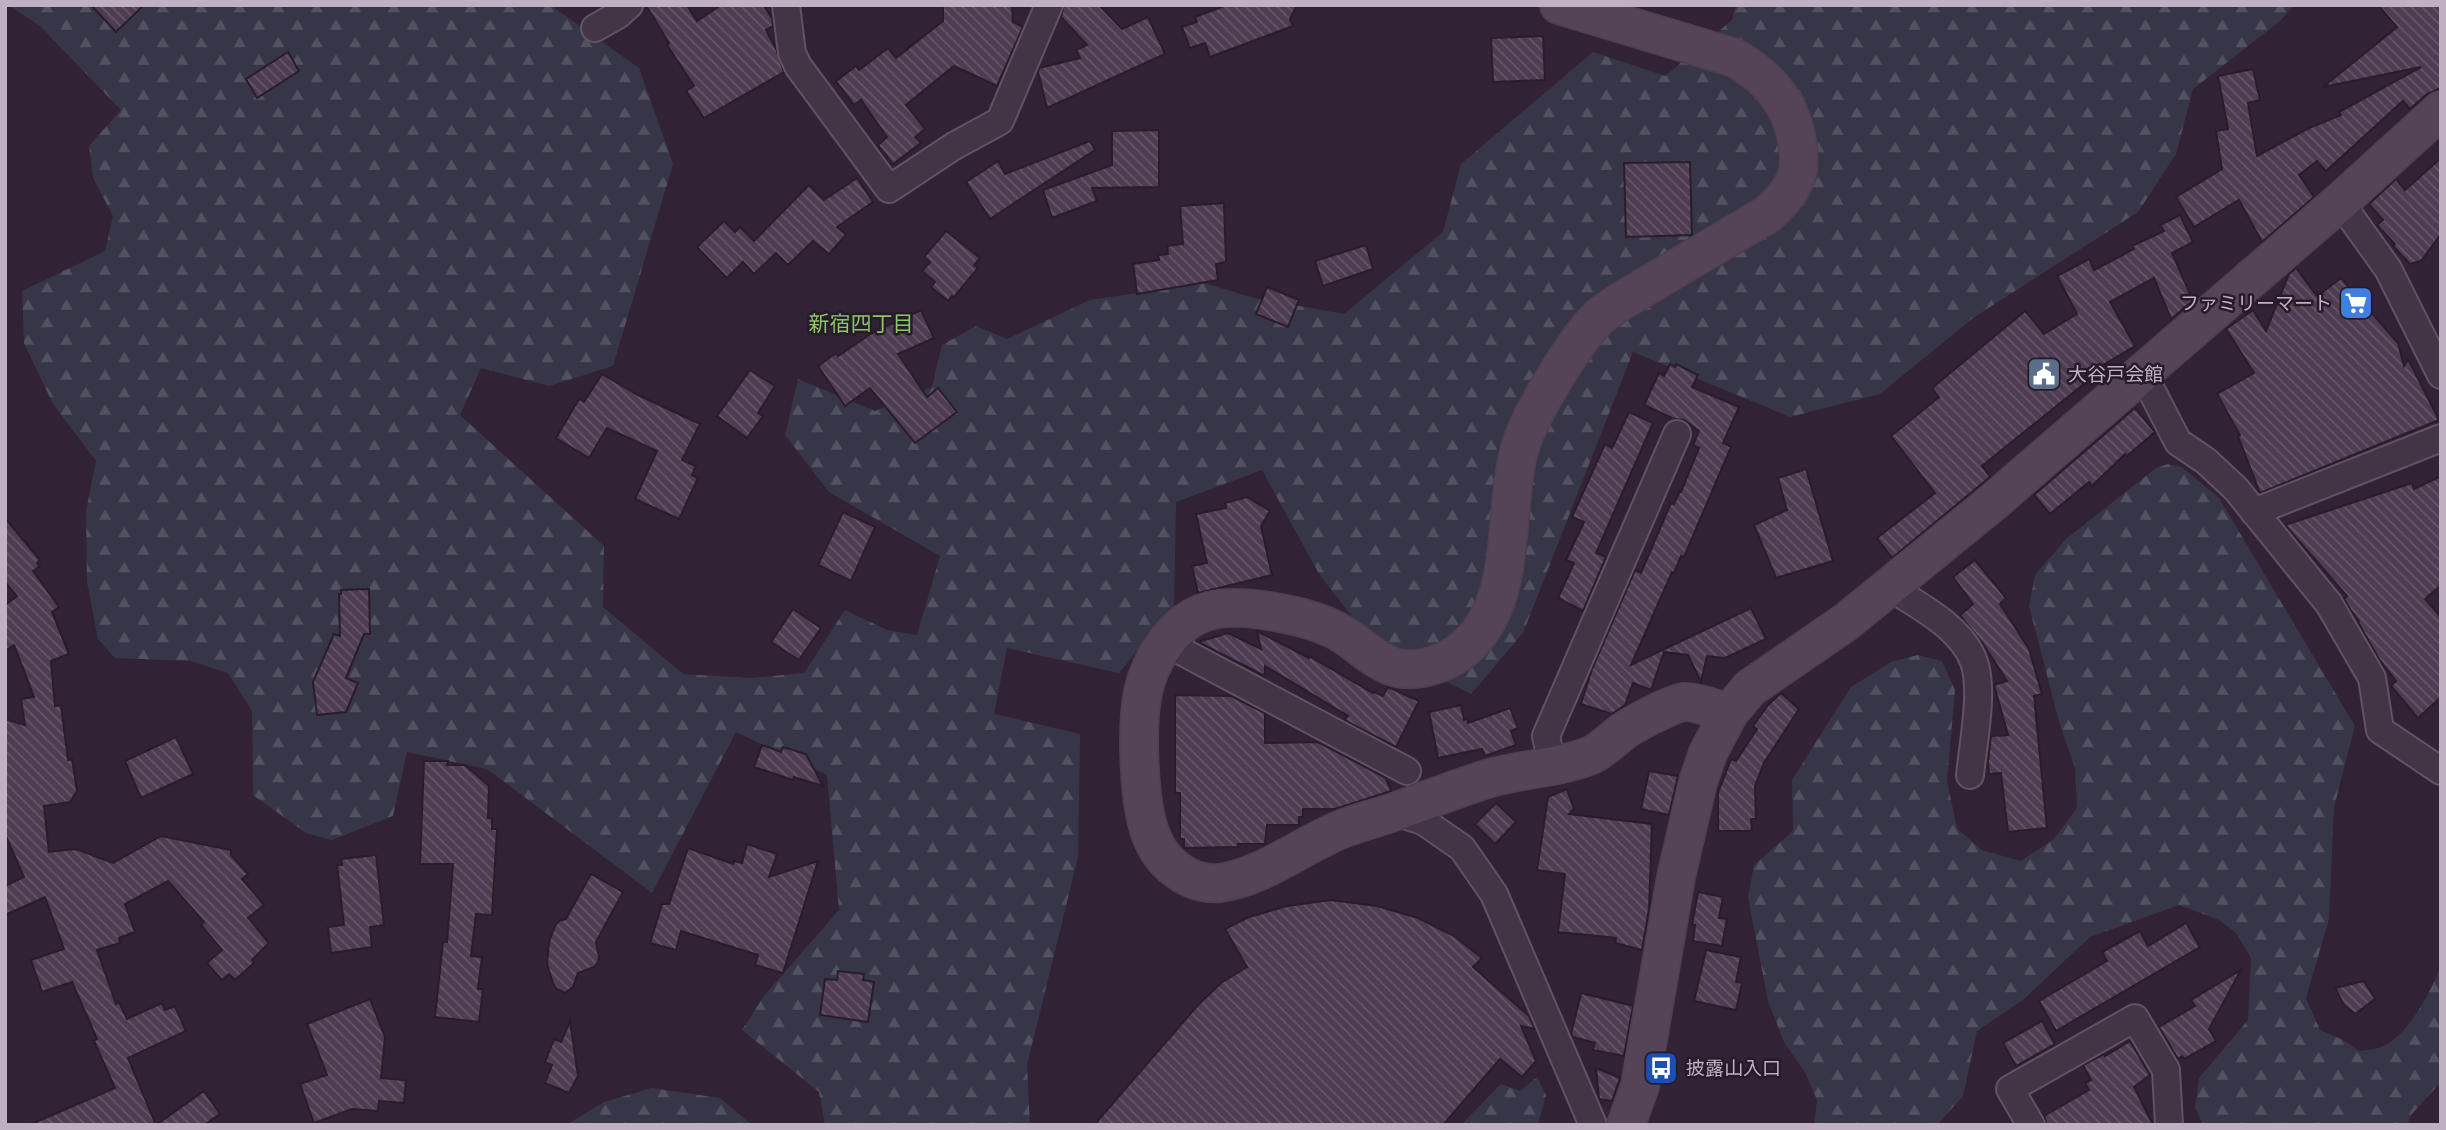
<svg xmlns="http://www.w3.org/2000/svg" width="2446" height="1130" font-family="Jost,'Noto Sans JP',sans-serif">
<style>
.forest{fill:url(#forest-firs)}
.building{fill:url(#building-back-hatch);stroke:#291d2c;stroke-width:2}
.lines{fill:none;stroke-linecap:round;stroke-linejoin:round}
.street-casing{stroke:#605363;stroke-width:30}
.secondary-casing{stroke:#4c3f4f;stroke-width:40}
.street{stroke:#423546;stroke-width:26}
.secondary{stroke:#554458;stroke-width:37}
.labels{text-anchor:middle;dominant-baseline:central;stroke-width:5;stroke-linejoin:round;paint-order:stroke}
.poi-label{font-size:19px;fill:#bfb0c2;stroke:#271b2a;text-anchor:start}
.neighbourhood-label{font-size:21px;fill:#89c766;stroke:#271b2a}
</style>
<defs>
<pattern id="forest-firs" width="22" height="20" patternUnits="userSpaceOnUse" patternTransform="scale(1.75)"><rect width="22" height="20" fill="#373648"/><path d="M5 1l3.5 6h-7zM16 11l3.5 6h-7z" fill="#525161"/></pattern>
<pattern id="building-back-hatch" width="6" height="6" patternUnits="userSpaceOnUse" patternTransform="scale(1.75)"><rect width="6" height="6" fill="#4d3c52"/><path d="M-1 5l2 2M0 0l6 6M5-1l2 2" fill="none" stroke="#655669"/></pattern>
</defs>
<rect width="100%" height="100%" fill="#312235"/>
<g class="forest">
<path d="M9 5H550L639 68 673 164 613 366 549 386 481 368 460 415 604 546 603 607 683 674 750 678 804 673 845 610 887 630 917 635 940 556 829 492 785 435 798 379 875 411 932 387 942 345 976 326 1007 339 1090 300 1204 283 1254 298 1344 314 1443 232 1461 164 1593 52 1665 76 1732 20 1736 5H2294L2280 21 2193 89 2176 154 2138 212 1973 318 1880 394 1790 417 1633 352 1523 633 1471 694 1375 646 1319 574 1262 470 1176 502 1174 606 1119 673 1007 648 994 714 1080 734 1078 857 1027 1065 1030 1125H825L819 1092 742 1030 764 996 839 910 827 775 736 732 652 893 487 769 407 752 393 816 332 840 306 833 253 795 252 711 228 673 191 661 115 658 98 639 87 582 86 511 96 461 53 404 24 343 22 291 105 251 113 216 93 178 89 146 121 110 40 26Z"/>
<path d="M2168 464 2182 467 2219 498 2355 726 2334 807 2329 919 2306 998 2320 1030 2343 1040 2359 1051C2366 1050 2374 1050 2381 1047 2407 1038 2433 989 2441 964V1082L2411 1115 2407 1125H2203L2195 1107 2199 1078 2248 1020 2251 958 2236 933 2219 920 2179 905 2090 937 2024 999 1977 1031 1963 1096 1937 1125H1814L1817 1100 1806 1074 1784 1042 1768 1001 1748 897 1754 865 1793 831 1792 780 1851 687 1891 662 1918 655 1942 661 1955 690 1947 781 1957 828 1981 850 2021 861 2054 839 2077 808 2075 768 2060 725 2029 606 2035 575 2066 539 2156 468Z"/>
<path d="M1537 1077 1546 1095 1538 1125H1461L1501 1084 1520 1091Z"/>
<path d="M652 1088 720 1098 752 1125H566L604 1102Z"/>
</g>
<g class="building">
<path d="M91 5H144L116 32Z"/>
<path d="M646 5H687L697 21 721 5H763L772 18 773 26 766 30 776 49 784 72 704 118 686 91 694 86 667 45 669 43Z"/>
<path d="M943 5H1012L1013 22 1023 27 997 86 954 66 906 105 925 129 915 137 921 143 893 164 878 145 887 137 861 100 854 105 836 81 856 66 859 70 888 48 896 58 943 21Z"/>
<path d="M1064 5H1099L1122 29 1148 17 1165 54 1047 108 1038 72 1039 68 1080 58 1076 50 1087 45 1061 17Z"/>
<path d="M1227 5H1297L1290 19 1293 26 1210 57 1205 43 1190 48 1182 27 1197 22 1195 17Z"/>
<path d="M2378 5H2441V88L2427 94 2410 109 2403 101 2326 171 2317 161 2299 175 2314 197 2262 242 2239 200 2194 227 2176 197 2222 169 2216 131 2228 129 2218 76 2253 69 2260 100 2248 103 2257 156 2309 128 2341 115 2339 112 2421 67 2323 87 2397 27Z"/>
<path d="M1543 36 1545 80 1493 82 1491 38Z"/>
<path d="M288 52 299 71 257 98 246 79Z"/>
<path d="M1159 130V187L1092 188 1097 201 1052 218 1043 190 1112 165V131Z"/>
<path d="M1090 141 1095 150 990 219 966 182 998 161 1005 174Z"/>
<path d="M2441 158V234L2421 261 2410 264 2393 246 2395 244 2377 225 2383 220 2369 204 2396 179 2405 190Z"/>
<path d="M1690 162 1692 235 1626 237 1624 163Z"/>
<path d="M857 178 873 202 837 227 846 235 829 254 813 241 788 265 776 253 754 274 743 262 727 278 697 247 724 221 735 232 740 227 754 241 809 185 824 200Z"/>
<path d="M1224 203 1226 262 1216 264 1218 280 1137 294 1133 264 1159 260 1158 255 1168 254 1167 246 1183 244 1180 206Z"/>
<path d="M2180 215 2193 242 2172 253 2193 301 2171 319 2154 278 2110 302 2135 346 2081 378 2085 383 1982 466 1990 477 1892 558 1877 538 1935 493 1891 436 1939 397 1932 388 2025 311 2044 334 2077 314 2057 276 2089 259 2094 270 2134 249 2132 246 2164 231 2160 225Z"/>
<path d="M946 231 980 258 974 265 978 268 954 297 952 296 948 301 931 287 935 282 922 271 930 262 924 257Z"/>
<path d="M1366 245 1373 269 1323 286 1315 261Z"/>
<path d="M2296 268 2317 296 2341 278 2398 343 2404 366 2408 359 2439 420 2260 493 2238 436 2240 435 2217 394 2254 373 2226 329 2253 310 2266 331 2289 274Z"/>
<path d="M1267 287 1299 300 1288 327 1256 314Z"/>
<path d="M921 310 934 338 898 354 927 397 938 388 957 412 915 443 870 388 845 406 818 366 836 353 838 356 872 333Z"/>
<path d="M1670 364 1675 367 1676 364 1698 375 1692 387 1739 407 1723 443 1731 447 1684 557 1681 556 1674 573 1672 572 1631 665 1751 608 1766 639 1725 658 1707 656 1701 682 1688 655 1664 652 1651 690 1633 683 1625 705 1612 714 1581 704 1592 669 1635 570 1641 573 1671 503 1674 504 1680 491 1681 492 1699 448 1693 445 1699 431 1684 420 1674 419 1644 405 1659 373 1664 376Z"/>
<path d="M750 370 775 386 758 413 763 416 747 438 717 416Z"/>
<path d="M602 374 638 395 700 424 682 460 696 466 692 475 698 478 679 519 635 499 657 451 607 428 589 458 556 438 579 399 584 402Z"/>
<path d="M2135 408 2155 432 2127 456 2125 454 2092 486 2089 482 2050 514 2034 495Z"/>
<path d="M1629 412 1653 423 1596 553 1606 557 1583 611 1558 598 1574 563 1566 560 1584 522 1572 517 1605 444 1612 448Z"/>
<path d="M1806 469 1833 561 1776 578 1754 525 1787 510 1778 478Z"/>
<path d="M2441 476V585L2425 599 2441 617V697L2418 718 2391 686 2396 681 2379 659 2358 622 2359 621 2350 609 2344 599 2347 596 2285 525 2412 483 2414 489Z"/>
<path d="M1247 497 1270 511 1261 526 1272 575 1198 593 1192 566 1207 563 1196 514 1226 508 1225 503Z"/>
<path d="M843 512 875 527 851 581 818 565Z"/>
<path d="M5 518 40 560 37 563 40 566 33 571 59 607 52 612 69 654 51 661 55 706 61 705 68 760 72 759 77 791 70 802 44 806 49 852 76 849 113 863 161 836 231 850V855L248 874 242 879 264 905 248 918 269 943 252 960 254 963 235 980 229 974 222 980 207 963 222 950 201 925 204 922 168 881 125 904 135 932 119 938 120 943 97 950 116 1004 119 1002 127 1019 162 1003 165 1010 175 1006 186 1031 128 1058 156 1125 204 1091 220 1114 204 1125H29L115 1088 94 1041 97 1039 72 982 42 992 31 960 64 949 45 897 5 915V886L24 877 5 834V719L25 725 21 699 34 697 14 645 5 651V605L17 596 5 582Z"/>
<path d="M1975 560 2006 598 2000 604 2029 649 2042 694 2034 696 2047 828 2008 832 2001 773 1989 774 1988 761 1991 736 2008 735 1994 685 2007 681 1984 645 1960 615 1973 604 1953 577Z"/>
<path d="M369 589 370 634H364L346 678 358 683 346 712 317 715 313 682 334 634 340 636 339 594H341V590Z"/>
<path d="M793 609 821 628 799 660 771 642Z"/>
<path d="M1257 631 1309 658V656L1373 693 1374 692 1383 696 1388 687 1419 701 1396 747 1344 720 1348 716 1265 666V676L1198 642 1228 633 1261 649Z"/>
<path d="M1781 693 1799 709 1764 763 1755 786 1756 819H1751L1752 831H1718V793L1731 759 1736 761 1757 729 1753 726 1768 705Z"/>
<path d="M1175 695 1231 696 1265 713V743L1318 742 1386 778 1391 791 1335 809H1303V817H1299V825H1267L1265 844H1238V847L1184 848V839H1180V793H1175Z"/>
<path d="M1461 705 1464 720 1467 719 1468 723 1510 708 1518 728 1511 731 1516 745 1485 756 1482 749 1438 758 1429 712Z"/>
<path d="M176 737 193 774 141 798 125 761Z"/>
<path d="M762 745 781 752 783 747 806 754 823 786 794 777 793 780 754 767Z"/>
<path d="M424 761H448L447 765H465L489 786 488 818H492V829H497L492 915 476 914 471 956 482 957 478 989H483L479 1022 435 1017 443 942H447L453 864H420Z"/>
<path d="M1649 771 1678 776 1669 815 1641 809Z"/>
<path d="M1567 789 1574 809 1569 814 1652 824 1649 909 1642 950 1615 943 1616 938 1558 932 1565 874 1537 870 1548 797Z"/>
<path d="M1496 803 1516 822 1495 844 1475 824Z"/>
<path d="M747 844 777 854 769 877 818 861 783 973 755 965 758 955 681 931 676 950 650 943 662 904H669L688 848 733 864 734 861 742 863Z"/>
<path d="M376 855 384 925 370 927 372 947 331 953 328 927 344 925 337 865H342L341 859Z"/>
<path d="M591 874 623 892 596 942 599 957 598 962 594 967 578 973 573 987 565 993 556 988 553 983 547 964 549 942 555 926 559 921 566 919Z"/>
<path d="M1698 892 1723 897 1719 918 1727 919 1722 946 1693 941 1695 925H1692Z"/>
<path d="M1331 900 1377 906 1418 918 1454 936 1482 958 1473 967 1529 1016 1535 1029 1521 1026 1536 1061 1522 1077 1500 1059 1443 1125H1094L1198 1005 1221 983 1247 967 1225 929 1249 917 1287 906Z"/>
<path d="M2186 923 2200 947 2056 1031 2039 1001 2107 961 2102 952 2140 931 2148 946Z"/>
<path d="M1706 950 1741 957 1736 982 1742 983 1736 1010 1694 1001Z"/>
<path d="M2241 970 2209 1029 2216 1041 2184 1059 2182 1056 2178 1059 2159 1027 2195 1006 2191 1000Z"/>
<path d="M838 971 864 974 863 980 874 982 868 1022 820 1015 825 979 837 980Z"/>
<path d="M2364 981 2375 999 2355 1014 2344 1005 2335 988Z"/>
<path d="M1581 993 1633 1006 1624 1056 1593 1050 1595 1043 1573 1037 1571 1034Z"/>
<path d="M370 999 385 1037 381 1078 406 1080 404 1103 379 1101 378 1111 352 1109 314 1123 300 1084 327 1075 307 1024Z"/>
<path d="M570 1021 578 1076 569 1093 545 1083 552 1065 545 1062 554 1039 561 1042Z"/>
<path d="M2042 1021 2055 1044 2016 1066 2003 1043Z"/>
<path d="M2130 1041 2150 1075 2134 1087 2153 1125H2047L2044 1116 2089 1090 2085 1083 2091 1080 2083 1065 2104 1054 2105 1056Z"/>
<path d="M1596 1068 1620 1078 1612 1101 1599 1099Z"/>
</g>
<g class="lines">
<g class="street-casing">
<g id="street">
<path d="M786 5 792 53 798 66 889 189 954 146 1000 121 1049 5"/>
<path d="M595 28 618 15 629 5"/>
<path d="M2340 202 2388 269 2441 375"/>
<path d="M2142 372 2178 442 2206 461 2236 489 2329 604 2372 678 2380 730 2441 771"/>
<path d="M2254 512 2441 438"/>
<path d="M1890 587C1918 606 1962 627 1974 662 1984 690 1973 744 1970 775"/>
<path d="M1166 643 1407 771"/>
<path d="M1552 764 1546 736 1677 434"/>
<path d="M1394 812 1423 821 1462 848 1494 894 1593 1125"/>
<path d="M2031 1125 2010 1089 2135 1018 2166 1070 2169 1125"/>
</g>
</g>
<g class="secondary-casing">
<g id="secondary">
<path d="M1559 5 1735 58C1770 78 1794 107 1798 148 1799 158 1799 172 1795 180 1789 194 1779 204 1768 214L1618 303C1612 308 1605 312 1599 317 1575 340 1527 419 1519 451 1502 516 1520 611 1457 654 1439 666 1412 674 1391 666 1369 658 1353 637 1331 628 1303 615 1239 602 1209 611 1174 620 1150 660 1143 692 1136 727 1138 808 1153 840 1164 865 1191 886 1220 883 1263 877 1302 845 1342 829 1359 822 1377 818 1394 812 1426 801 1457 788 1490 778 1521 769 1559 768 1589 756 1600 752 1611 741 1621 733 1631 725 1671 704 1684 702 1694 701 1718 710 1729 713"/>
<path d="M1626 1125 1640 1086 1676 877 1698 782 1708 753 1729 713 1750 688 1846 622 1992 503 2340 202 2441 110"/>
</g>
</g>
<use href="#street" class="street"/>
<use href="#secondary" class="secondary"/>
</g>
<defs>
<g id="supermarket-square" transform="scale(1.75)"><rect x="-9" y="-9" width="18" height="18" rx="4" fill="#3f7fe0" stroke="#271b2a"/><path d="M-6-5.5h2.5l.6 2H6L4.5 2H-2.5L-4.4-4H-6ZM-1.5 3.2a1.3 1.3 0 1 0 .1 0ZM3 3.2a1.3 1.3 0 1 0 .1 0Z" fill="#fff"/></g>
<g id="civic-square" transform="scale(1.75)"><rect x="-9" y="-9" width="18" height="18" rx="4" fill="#5c6f8a" stroke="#271b2a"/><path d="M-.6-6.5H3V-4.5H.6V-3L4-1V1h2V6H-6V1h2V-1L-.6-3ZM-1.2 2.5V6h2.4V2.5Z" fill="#fff"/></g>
<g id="bus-square" transform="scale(1.75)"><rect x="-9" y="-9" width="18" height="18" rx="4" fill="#1a4fb4" stroke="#271b2a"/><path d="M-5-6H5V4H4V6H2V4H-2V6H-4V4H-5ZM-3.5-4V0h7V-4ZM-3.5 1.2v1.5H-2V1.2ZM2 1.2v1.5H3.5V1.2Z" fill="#fff"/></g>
</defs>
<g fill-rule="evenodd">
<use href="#supermarket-square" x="2356" y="303"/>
<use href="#civic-square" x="2044" y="374"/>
<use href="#bus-square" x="1661" y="1068"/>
</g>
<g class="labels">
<g class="poi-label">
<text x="2332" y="303" text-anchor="end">ファミリーマート</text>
<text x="2068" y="374">大谷戸会館</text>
<text x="1686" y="1068">披露山入口</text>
</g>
<g class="neighbourhood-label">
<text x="861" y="324">新宿四丁目</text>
</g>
</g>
<rect width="2446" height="1130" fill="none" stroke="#bfb0c2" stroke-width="14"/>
</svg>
